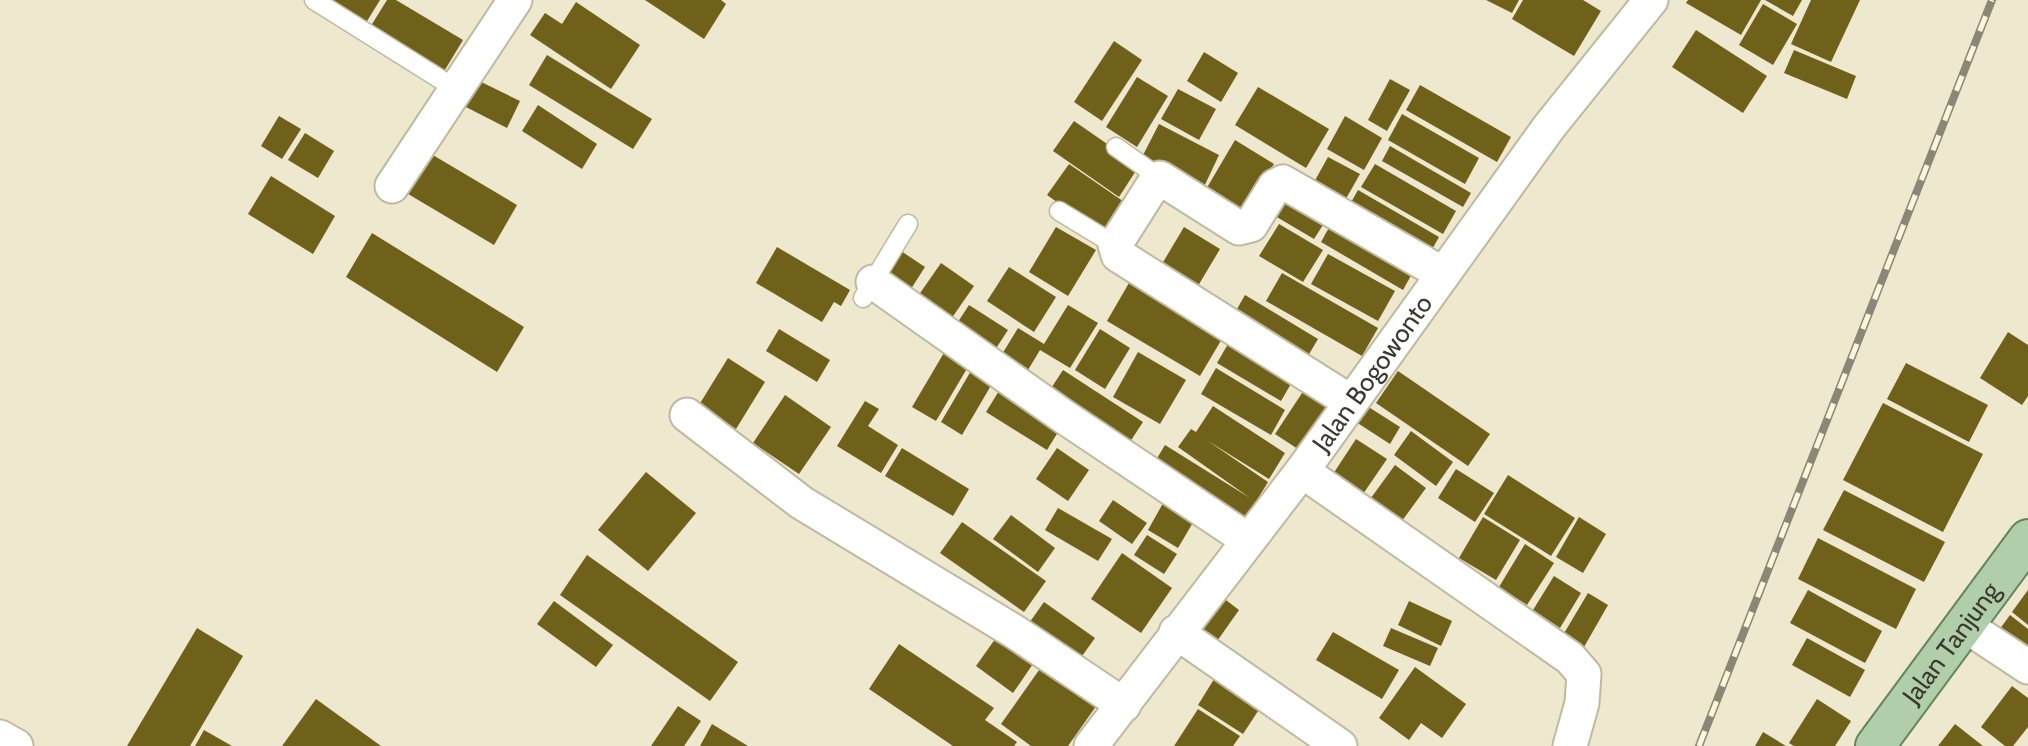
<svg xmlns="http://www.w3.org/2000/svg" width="2028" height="746" font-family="Cabin,sans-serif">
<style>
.building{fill:#6f611a}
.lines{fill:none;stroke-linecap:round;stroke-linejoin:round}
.lane-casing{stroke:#bfb9a0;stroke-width:21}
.street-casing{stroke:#bfb9a0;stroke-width:37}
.primary-casing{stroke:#65845b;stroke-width:42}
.lane{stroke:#fff;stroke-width:18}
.street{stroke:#fff;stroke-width:33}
.primary{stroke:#b0ceaa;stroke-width:38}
.rail-casing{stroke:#8a8776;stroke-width:8}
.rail{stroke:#faf5db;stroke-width:5;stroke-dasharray:16;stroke-linecap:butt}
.labels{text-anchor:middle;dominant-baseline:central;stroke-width:7;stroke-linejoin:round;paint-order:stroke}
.street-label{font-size:26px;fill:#3b392f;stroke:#faf5db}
</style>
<rect width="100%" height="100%" fill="#ede8ce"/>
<g class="building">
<path d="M324 0H380L364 26Z"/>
<path d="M387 0H396L463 40 443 73 369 29Z"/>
<path d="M645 0H721L726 4 704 39Z"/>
<path d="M1486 0H1519L1512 13Z"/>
<path d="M1523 0H1583L1601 11 1574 56 1512 19Z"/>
<path d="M1688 0H1761L1741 35 1686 3Z"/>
<path d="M1765 0H1802L1793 16Z"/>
<path d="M1811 0H1860L1831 62 1791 44Z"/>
<path d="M576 2 640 45 611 89 530 35 545 13 562 24Z"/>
<path d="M1763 4 1797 24 1773 65 1739 45Z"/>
<path d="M1696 30 1767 76 1743 113 1672 67Z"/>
<path d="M1114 41 1142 60 1102 121 1074 102Z"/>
<path d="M1794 50 1856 76 1847 99 1784 73Z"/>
<path d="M1204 52 1238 73 1221 102 1187 81Z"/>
<path d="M547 55 652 119 633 149 529 85Z"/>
<path d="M1137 77 1168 96 1137 147 1106 127Z"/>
<path d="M475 79 520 101 507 128 462 105Z"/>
<path d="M1390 79 1410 90 1387 131 1368 120Z"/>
<path d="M1420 85 1511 137 1497 162 1406 110Z"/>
<path d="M1258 87 1329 129 1306 168 1235 125Z"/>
<path d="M1178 89 1216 109 1199 140 1161 119Z"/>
<path d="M538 105 597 144 582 169 522 131Z"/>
<path d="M1402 114 1479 158 1465 184 1388 140Z"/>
<path d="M279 116 301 129 282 159 261 146Z"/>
<path d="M1345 116 1382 138 1364 170 1327 149Z"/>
<path d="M1074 121 1139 166 1119 197 1053 151Z"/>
<path d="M1159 124 1219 155 1202 191 1141 159Z"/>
<path d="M305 133 334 151 318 178 288 160Z"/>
<path d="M1235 140 1274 164 1243 215 1205 191Z"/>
<path d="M1390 146 1471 193 1463 207 1382 161Z"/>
<path d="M421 148 517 205 494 245 398 188Z"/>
<path d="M1328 157 1360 174 1339 211 1308 193Z"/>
<path d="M1069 164 1133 208 1110 240 1047 195Z"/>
<path d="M1375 164 1456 211 1443 234 1361 187Z"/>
<path d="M271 176 335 216 313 254 248 214Z"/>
<path d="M1285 187 1330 214 1314 239 1270 213Z"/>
<path d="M1358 190 1439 237 1425 262 1344 215Z"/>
<path d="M1336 215 1418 263 1403 290 1321 242Z"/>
<path d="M1279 224 1323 250 1303 282 1259 256Z"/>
<path d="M1056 227 1096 250 1068 296 1029 272Z"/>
<path d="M1184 227 1220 249 1192 296 1156 274Z"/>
<path d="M372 233 524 327 497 372 346 277Z"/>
<path d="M777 247 850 290 841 306 834 302 822 322 756 283Z"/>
<path d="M901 251 925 267 907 295 883 279Z"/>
<path d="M1328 254 1395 291 1378 321 1311 284Z"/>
<path d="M941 263 974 286 949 322 916 299Z"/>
<path d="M1009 267 1056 297 1034 332 987 301Z"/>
<path d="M1282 273 1378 328 1362 356 1266 301Z"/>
<path d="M1133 276 1226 332 1200 376 1107 321Z"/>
<path d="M1245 295 1318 339 1302 366 1229 323Z"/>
<path d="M969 305 1008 330 989 359 950 334Z"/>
<path d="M1068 305 1098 323 1070 368 1040 350 1022 380 996 364 1018 328 1044 344Z"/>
<path d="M779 329 830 360 817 382 766 351Z"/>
<path d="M1100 329 1130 348 1105 389 1075 370Z"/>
<path d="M1235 332 1299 370 1281 401 1217 363Z"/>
<path d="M2008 332 2028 345V396L2022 405 1980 378Z"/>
<path d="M948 346 972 360 936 421 912 407Z"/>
<path d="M1138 352 1186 380 1160 424 1113 397Z"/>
<path d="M728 358 765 382 736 429 699 405Z"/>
<path d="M1906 363 1988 405 1969 442 1887 399Z"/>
<path d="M975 364 996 377 962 435 941 422Z"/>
<path d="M1216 368 1285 410 1271 435 1201 394Z"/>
<path d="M1063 370 1143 422 1126 448 1046 396Z"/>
<path d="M1398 371 1490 434 1468 466 1376 403Z"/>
<path d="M1308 384 1337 403 1304 453 1275 434Z"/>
<path d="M1002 386 1063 424 1047 450 986 412Z"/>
<path d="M785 395 831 427 799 474 753 443Z"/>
<path d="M865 401 879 409 868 426 898 445 881 473 837 446Z"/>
<path d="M1883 403 1983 454 1943 532 1843 480Z"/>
<path d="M1213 406 1285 453 1269 479 1208 441 1268 482 1241 526 1150 470 1165 445 1250 498 1178 447 1191 429 1196 432Z"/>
<path d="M1367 406 1400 427 1390 444 1356 422Z"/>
<path d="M1411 431 1453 462 1436 486 1394 455Z"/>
<path d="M1356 439 1387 459 1363 494 1333 474Z"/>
<path d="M902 448 969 489 953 516 885 476Z"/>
<path d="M1057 448 1089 470 1068 501 1036 479Z"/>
<path d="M1395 465 1426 488 1399 525 1368 502Z"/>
<path d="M1456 469 1494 493 1475 522 1438 498Z"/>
<path d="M646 472 696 513 648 571 598 530Z"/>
<path d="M1508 475 1575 518 1551 556 1484 514Z"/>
<path d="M1844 490 1945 542 1924 582 1823 530Z"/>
<path d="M1167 496 1198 514 1178 548 1148 530Z"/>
<path d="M1113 500 1147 523 1132 544 1099 521Z"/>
<path d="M1058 508 1112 539 1098 561 1045 530Z"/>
<path d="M1011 515 1055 548 1038 572 993 539Z"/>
<path d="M1483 517 1520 540 1496 580 1459 558Z"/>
<path d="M1579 517 1606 534 1583 573 1556 557Z"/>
<path d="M962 522 1046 581 1024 612 940 553Z"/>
<path d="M1147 535 1177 554 1164 574 1134 555Z"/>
<path d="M1818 538 1916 589 1896 629 1798 579Z"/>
<path d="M1525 544 1554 563 1527 605 1499 587Z"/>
<path d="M1122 553 1172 588 1141 633 1091 599Z"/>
<path d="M587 555 738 662 710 701 560 595Z"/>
<path d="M1554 576 1581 593 1560 628 1533 610Z"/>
<path d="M1808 590 1882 631 1865 663 1790 623Z"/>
<path d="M2028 590V625L2012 612Z"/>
<path d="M1588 593 1608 605 1584 647 1563 635Z"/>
<path d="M1218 594 1239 610 1215 644 1193 628Z"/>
<path d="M554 601 613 645 596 667 537 624Z"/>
<path d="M1409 601 1452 621 1441 646 1398 625Z"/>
<path d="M1044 602 1095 638 1077 663 1027 626Z"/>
<path d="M2010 615 2028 629V662L1994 637Z"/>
<path d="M197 628 243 656 190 746H127Z"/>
<path d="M1391 628 1438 648 1430 666 1383 646Z"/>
<path d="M1333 632 1399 670 1382 699 1316 660Z"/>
<path d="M998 635 1035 661 1013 693 976 666Z"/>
<path d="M1807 638 1865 670 1850 697 1792 665Z"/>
<path d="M899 644 994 708 985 720 1017 742 1014 746H953L869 689Z"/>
<path d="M1044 663 1099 702 1068 746H1031L1001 724Z"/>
<path d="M1415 667 1466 704 1442 738 1421 723 1409 740 1379 718Z"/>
<path d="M1216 676 1262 705 1243 734 1198 705Z"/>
<path d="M2012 686 2028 698V727L2013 746H2005L1981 727Z"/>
<path d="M316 699 381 746H282Z"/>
<path d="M1817 699 1851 721 1835 746H1794L1789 743Z"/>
<path d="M678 706 701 721 684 746H651Z"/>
<path d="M1198 709 1240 736 1233 746H1174Z"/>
<path d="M712 724 748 746H700Z"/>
<path d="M1955 724 1983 746H1938Z"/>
<path d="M204 730 232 746H195Z"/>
<path d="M1763 732 1786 746H1755Z"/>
</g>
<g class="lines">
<g class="lane-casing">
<g id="lane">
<path d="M314 0 456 89"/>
<path d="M1116 147 1160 178"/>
<path d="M1059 211 1115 245"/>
<path d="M863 298 908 224"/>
</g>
</g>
<g class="street-casing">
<g id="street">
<path d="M392 186 515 0"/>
<path d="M873 282 1063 416 1248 540"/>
<path d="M1351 402 1118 255 1115 245 1155 182 1160 178 1239 228 1251 225 1275 186 1283 182 1443 274"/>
<path d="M687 415 802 503 1015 632 1124 705"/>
<path d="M1302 471 1570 658 1584 674 1582 703 1570 746"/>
<path d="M1963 624 2028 667"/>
<path d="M1176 632 1340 746"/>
<path d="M0 737 16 746"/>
<path id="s1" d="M1091 746 1302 471 1549 127 1651 0"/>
</g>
</g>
<g class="primary-casing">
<g id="primary">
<path id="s2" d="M1875 746 2028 539"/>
</g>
</g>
<use href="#lane" class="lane"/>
<use href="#street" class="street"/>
<use href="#primary" class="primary"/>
<g class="rail-casing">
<path id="rail" d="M1699 746 1992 0"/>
</g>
<use href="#rail" class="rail"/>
</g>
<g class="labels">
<g class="street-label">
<text stroke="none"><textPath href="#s1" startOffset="467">Jalan Bogowonto</textPath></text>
<text stroke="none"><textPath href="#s2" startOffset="128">Jalan Tanjung</textPath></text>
</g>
</g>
</svg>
